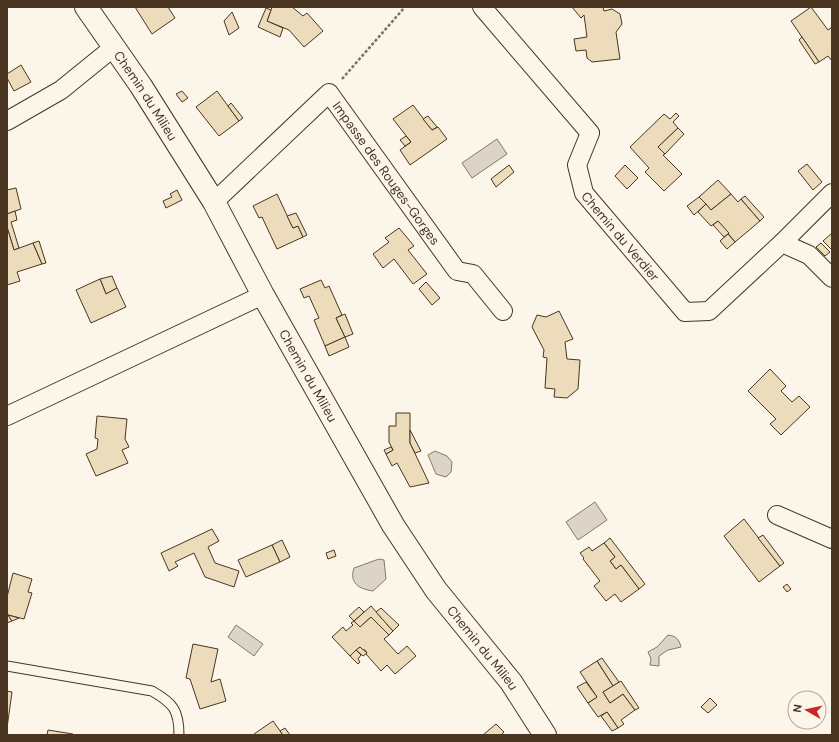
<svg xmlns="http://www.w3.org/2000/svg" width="839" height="742" font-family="'DM Sans',sans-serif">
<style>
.water{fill:#dcd4c6;stroke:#887966}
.building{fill:#ecdcbc;stroke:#4a3520}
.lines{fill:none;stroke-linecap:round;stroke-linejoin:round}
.lane-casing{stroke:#4a3520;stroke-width:11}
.street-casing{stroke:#4a3520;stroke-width:20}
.secondary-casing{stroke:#4a3520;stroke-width:24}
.path{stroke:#7f6f5c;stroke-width:2.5;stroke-dasharray:3 2;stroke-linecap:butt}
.lane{stroke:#fbf6e9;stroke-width:9}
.street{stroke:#fbf6e9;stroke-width:18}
.secondary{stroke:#fbf6e9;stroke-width:22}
.labels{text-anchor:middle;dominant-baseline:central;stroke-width:3;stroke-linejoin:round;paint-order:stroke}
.street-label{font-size:13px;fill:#4a3520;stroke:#fbf6e9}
</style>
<rect width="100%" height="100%" fill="#fbf6e9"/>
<g class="water">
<path d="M497 139 507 154 472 178 462 163Z"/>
<path d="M435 451 447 456 452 462 451 472 446 477 436 474 428 455Z"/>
<path d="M595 502 607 520 578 540 566 522Z"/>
<path d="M379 559 384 560 386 579 373 591C359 589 349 583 354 568Z"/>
<path d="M236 625 263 644 254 656 228 637Z"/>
<path d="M668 635C676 636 679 639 681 647L668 650 659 656V666L650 665 651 659 648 652 657 647Z"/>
</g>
<g class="building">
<path d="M135 7H168L175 18 152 34Z"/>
<path d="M272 7H292L303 16 307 13 323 31 304 47 289 30 267 21Z"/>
<path d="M572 7H603L604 11 612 9 620 14 622 24 616 32 620 59 592 62 587 58 586 50 576 51 574 39 587 37 584 15 581 18Z"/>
<path d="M811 7 828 30 832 27V61L828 56 819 62 791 21Z"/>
<path d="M266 8 271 10 267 21 283 28 280 37 258 27Z"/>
<path d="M232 12 239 28 229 35 224 21Z"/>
<path d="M802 37 819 62 815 64 799 40Z"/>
<path d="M21 65 31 82 14 91 7 78V74Z"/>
<path d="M182 91 188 98 182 102 176 94Z"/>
<path d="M217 91 239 121 219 136 196 107Z"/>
<path d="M231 103 243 118 239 121 228 106Z"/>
<path d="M413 105 432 130 438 127 447 139 410 165 400 150 411 142 393 119Z"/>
<path d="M676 113 679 116 673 122 678 128 658 147 665 154 663 155 682 174 664 191 645 172 649 168 630 147 664 114 670 119Z"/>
<path d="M428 116 437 127 432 130 423 119Z"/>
<path d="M678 128 684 134 665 154 658 147Z"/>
<path d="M406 136 411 142 405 146 400 140Z"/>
<path d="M807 164 822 182 813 190 798 171Z"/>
<path d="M509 165 514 172 496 187 491 179Z"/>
<path d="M625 165 638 178 627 189 615 176Z"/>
<path d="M718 180 731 194 711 210 699 197Z"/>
<path d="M16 188 21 209 7 214V190Z"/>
<path d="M177 190 182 200 166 208 163 201 172 197 170 194Z"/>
<path d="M277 194 293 228 298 226 303 237 277 249 262 217 259 218 253 206Z"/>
<path d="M731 194 738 202 741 199 760 221 735 242 718 221 711 226 698 212 706 204 711 210Z"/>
<path d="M745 196 764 217 760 221 741 199Z"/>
<path d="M699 197 706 204 694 215 687 206Z"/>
<path d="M15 211 17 220 11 222 19 248 14 250 7 227V214Z"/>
<path d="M296 213 307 235 303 237 298 226 293 228 287 216Z"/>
<path d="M718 221 729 233 724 237 713 225Z"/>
<path d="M7 227 14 250 33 243 42 264 17 272 20 281 7 285Z"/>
<path d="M399 228 414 246 408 250 427 274 413 284 394 259 383 268 373 254 389 242 385 238Z"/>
<path d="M832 233V250L823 241Z"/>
<path d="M728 234 735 242 727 249 720 241Z"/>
<path d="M39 241 46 263 42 264 33 243Z"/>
<path d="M821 243 830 252 825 256 816 247Z"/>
<path d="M112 276 117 288 106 294 100 279Z"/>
<path d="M100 279 106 294 117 288 126 307 91 323 76 290Z"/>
<path d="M321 280 325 288 329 286 342 315 336 318 345 337 325 346 314 320 319 318 309 296 304 298 300 289Z"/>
<path d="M426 282 440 298 432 305 419 289Z"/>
<path d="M559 311 573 339 565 342 567 359 580 360 578 389 567 398 554 397 555 389 545 388 547 358 543 357 544 350 532 327 537 315 546 317Z"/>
<path d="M345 314 353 334 345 337 336 318Z"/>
<path d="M345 337 349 347 329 356 325 346Z"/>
<path d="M770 369 786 386 781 391 792 402 799 396 810 407 781 435 770 424 776 419 748 391Z"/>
<path d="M396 413H410V443L429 483 410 487 397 463 392 466 386 454 393 450 389 442V426H396Z"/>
<path d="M97 416 127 419 125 439 129 447 122 450 128 463 96 476 86 454 97 449 98 439 95 438Z"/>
<path d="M410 430 421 451 415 453 410 443Z"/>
<path d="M391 447 393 450 386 454 384 450Z"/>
<path d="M744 519 780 566 759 582 724 536Z"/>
<path d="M212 529 219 541 208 547 215 563 239 571 234 587 205 577 194 553 175 562 178 566 169 571 161 553Z"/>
<path d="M763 535 784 563 780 566 758 538Z"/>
<path d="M610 538 645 584 639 589 621 565 616 569 610 561 615 557 604 543Z"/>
<path d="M282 540 290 557 280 562 272 545Z"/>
<path d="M604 543 615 557 610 561 616 569 621 565 639 589 621 602 615 594 606 601 594 586 600 581 583 559 584 558 580 553 589 547 592 551Z"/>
<path d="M272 545 280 562 246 577 238 560Z"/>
<path d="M334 550 336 556 328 559 326 553Z"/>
<path d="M13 573 32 579 28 592 32 593 24 619 8 615 12 621 7 623V597Z"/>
<path d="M787 584 791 589 787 592 783 587Z"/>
<path d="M371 606 393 631 389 635 371 617 360 627 354 621Z"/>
<path d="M359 607 364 612 354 621 349 616Z"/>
<path d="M381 608 399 625 393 631 376 612Z"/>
<path d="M8 615 19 618 12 621Z"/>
<path d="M371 617 389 635 384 639 398 654 407 646 416 656 395 674 387 665 381 671 366 654 367 653 365 650H363L360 647 350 656 332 637 343 627 346 631 353 625 351 623 354 621 360 627Z"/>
<path d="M193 644 218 649 211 682 220 679 226 701 200 709 190 679 186 678Z"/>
<path d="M360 647 367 653 363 656 356 650Z"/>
<path d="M356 650 361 655 358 659 360 662 358 664 350 656Z"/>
<path d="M602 658 619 682 613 686 597 661Z"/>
<path d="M597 661 613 686 603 692 610 703 623 694 635 710 621 720 624 724 618 728 607 712 598 717 588 703 597 697 580 672Z"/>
<path d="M621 681 639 708 635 710 623 694 610 703 603 692Z"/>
<path d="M586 682 597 697 588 703 577 687Z"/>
<path d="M7 691 12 692 7 728Z"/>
<path d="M710 698 717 705 708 713 701 707Z"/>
<path d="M607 712 618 728 612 731 601 716Z"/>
<path d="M273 721 283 735H255L254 734Z"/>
<path d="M496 724 504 732 501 735H483Z"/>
<path d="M285 728 290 735H283L280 731Z"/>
<path d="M48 730 73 734V735H47Z"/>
</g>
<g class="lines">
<g class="lane-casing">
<path id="lane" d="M7 666 152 691C173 703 179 710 179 735"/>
</g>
<g class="street-casing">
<g id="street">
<path id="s1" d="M482 7 590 133 577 165 584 193 685 312 709 311 782 243 809 255 832 278"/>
<path d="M7 121 61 90 114 47"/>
<path id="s2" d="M214 202 329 93 457 271 473 274 503 311"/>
<path d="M782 243 832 193"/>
<path d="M7 416 263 295"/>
<path d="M777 515 832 539"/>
</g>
</g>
<g class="secondary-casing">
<g id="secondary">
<path id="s3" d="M86 7 141 86 214 202 263 295 393 525 436 590 511 682 545 735"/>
</g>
</g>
<path class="path" d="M342 79 405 7"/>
<use href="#lane" class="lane"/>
<use href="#street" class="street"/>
<use href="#secondary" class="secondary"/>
</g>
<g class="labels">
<g class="street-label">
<text stroke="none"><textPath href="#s3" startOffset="107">Chemin du Milieu</textPath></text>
<text stroke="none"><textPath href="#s2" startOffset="257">Impasse des Rouges-Gorges</textPath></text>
<text stroke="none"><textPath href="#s1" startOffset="286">Chemin du Verdier</textPath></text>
<text stroke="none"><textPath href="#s3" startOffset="431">Chemin du Milieu</textPath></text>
<text stroke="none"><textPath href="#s3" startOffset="755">Chemin du Milieu</textPath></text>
</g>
</g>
<rect width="839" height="742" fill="none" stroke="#4a3520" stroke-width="16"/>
<g transform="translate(807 710) rotate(279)"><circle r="19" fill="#fbf6e9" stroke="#b4a999"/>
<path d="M0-3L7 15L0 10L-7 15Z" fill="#c62828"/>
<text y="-6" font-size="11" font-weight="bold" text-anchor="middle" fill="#4a3520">N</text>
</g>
</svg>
